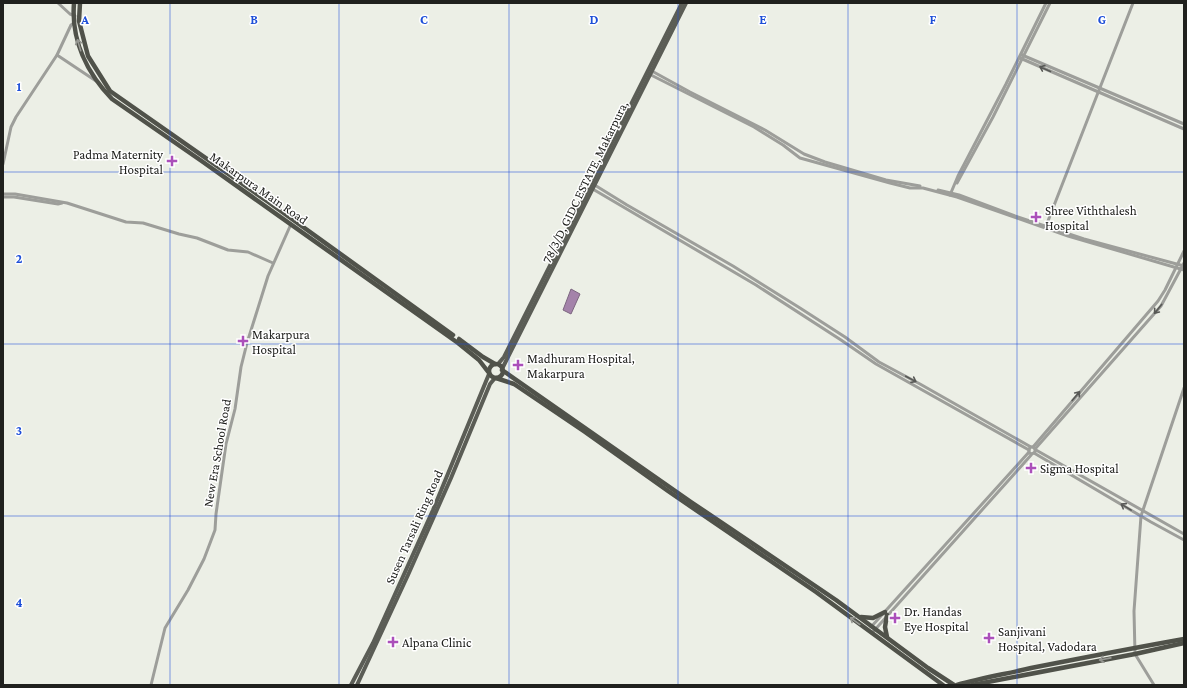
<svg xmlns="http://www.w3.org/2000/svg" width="1187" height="688" font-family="'Crimson Pro',serif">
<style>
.water{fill:#a483aa;stroke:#7c6680}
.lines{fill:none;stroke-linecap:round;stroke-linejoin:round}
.tertiary{stroke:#9d9e9a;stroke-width:3}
.primary{stroke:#5b5d56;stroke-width:4}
.trunk{stroke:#50524a;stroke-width:4.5}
.oneway{stroke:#969792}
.oneway2{stroke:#585956}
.grid{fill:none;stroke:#1d4ed8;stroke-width:1;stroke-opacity:0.55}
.poi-dot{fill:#ab4fba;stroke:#fff;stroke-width:1.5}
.labels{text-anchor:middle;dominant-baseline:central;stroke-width:3;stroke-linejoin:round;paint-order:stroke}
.poi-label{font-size:13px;fill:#20211e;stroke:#fff;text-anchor:start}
.street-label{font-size:13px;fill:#20211e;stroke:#fff}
.grid-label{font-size:13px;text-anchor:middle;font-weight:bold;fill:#1d4ed8;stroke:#fff;stroke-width:3;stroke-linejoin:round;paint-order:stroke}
</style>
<rect width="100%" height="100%" fill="#ecefe6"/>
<path class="water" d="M571 289 580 294 571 314 563 310Z"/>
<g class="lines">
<g class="tertiary">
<path d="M58 3 70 14 75 16"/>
<path d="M57 55 96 81"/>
<path d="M1022 55 1184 124"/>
<path d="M1020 58 1184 129"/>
<path d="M650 70 690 92 765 130 804 154 825 162 886 180 920 186"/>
<path d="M649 74 754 127 783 145 800 158 890 183 910 188H923L957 197 1068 236 1184 270"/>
<path d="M3 164 11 127 16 117 57 55 71 25 74 23"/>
<path d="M957 183 993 117 1050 3"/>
<path d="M593 184 627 205 733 266 800 308 845 337 879 362 920 384 1031 447"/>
<path d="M591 188 756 285 841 340 876 364 1029 450"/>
<path d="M938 190 959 195 1015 216 1084 239 1184 266"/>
<path d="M3 194H15L67 203 126 222 143 223 179 234 197 238 228 250 248 252 273 263"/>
<path d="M950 195 958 176 1006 84 1046 3"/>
<path d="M3 197H14L58 204 62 203"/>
<path d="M1046 226 1133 3"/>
<path d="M1033 447 1158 301 1165 290 1184 251"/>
<path d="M1035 449 1161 306 1184 263"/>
<path d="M1036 450 1184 534"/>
<path d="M1034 453 1151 522 1184 540"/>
<path d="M871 627 1029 452"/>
<path d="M872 633 1032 454 1035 452V449L1033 447H1030L1029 450V453L1032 454"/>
<path d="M151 685 165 628 188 590 204 559 215 530 216 514 226 444 235 409 241 367 247 343 268 276 291 224"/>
<path d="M1154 685 1135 654 1134 611 1141 516 1184 388"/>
</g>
<g class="primary">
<path d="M498 364 504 357 682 3"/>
<path d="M502 369 686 3"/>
<path d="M351 685 373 643 433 510 489 374"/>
<path d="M357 685 408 575 451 478 490 384 495 378"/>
</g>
<g class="trunk">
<path d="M74 3C71 40 87 73 112 99L203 162 458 343 479 360 489 373"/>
<path d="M80 3 79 21 88 56 110 91 267 201 453 335"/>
<path d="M459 339 483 357 495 364"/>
<circle cx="496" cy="371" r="7"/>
<path d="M502 370 691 502 836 600 928 668 954 685"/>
<path d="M496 378 514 384 585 432 668 491 816 592 943 685"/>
<path d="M861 617 873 618 885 612"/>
<path d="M887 637 885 627 887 615"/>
<path d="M957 685C981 678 1006 674 1031 668 1082 658 1133 648 1184 639"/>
<path d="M972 685 1135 654 1184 643"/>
</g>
</g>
<defs><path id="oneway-shaft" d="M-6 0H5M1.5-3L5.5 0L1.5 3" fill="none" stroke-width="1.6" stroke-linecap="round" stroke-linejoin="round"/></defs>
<g class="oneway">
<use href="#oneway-shaft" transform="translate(79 45) rotate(-107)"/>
<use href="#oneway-shaft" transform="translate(855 621) rotate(-144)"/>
<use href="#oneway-shaft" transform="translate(1105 659) rotate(169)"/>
</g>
<g class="oneway2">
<use href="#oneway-shaft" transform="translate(1045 69) rotate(-156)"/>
<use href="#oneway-shaft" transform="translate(1158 309) rotate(129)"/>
<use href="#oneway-shaft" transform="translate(911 379) rotate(28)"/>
<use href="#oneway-shaft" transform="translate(1076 396) rotate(-50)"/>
<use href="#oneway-shaft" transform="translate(1126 507) rotate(-149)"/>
</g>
<path class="grid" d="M170 3V685M339 3V685M509 3V685M678 3V685M848 3V685M1017 3V685M3 172H1184M3 344H1184M3 516H1184"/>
<g class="poi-dot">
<path d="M170 155h4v4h4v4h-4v4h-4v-4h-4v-4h4z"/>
<path d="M1034 211h4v4h4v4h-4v4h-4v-4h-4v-4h4z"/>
<path d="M241 335h4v4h4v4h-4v4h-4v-4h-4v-4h4z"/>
<path d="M516 359h4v4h4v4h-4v4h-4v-4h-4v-4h4z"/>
<path d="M1029 462h4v4h4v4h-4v4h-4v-4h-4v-4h4z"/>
<path d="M893 612h4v4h4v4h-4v4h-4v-4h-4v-4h4z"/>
<path d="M987 632h4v4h4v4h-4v4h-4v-4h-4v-4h4z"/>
<path d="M391 636h4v4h4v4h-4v4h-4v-4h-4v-4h4z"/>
</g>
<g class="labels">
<g class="poi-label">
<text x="163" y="154" text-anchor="end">Padma Maternity<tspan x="163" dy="15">Hospital</tspan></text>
<text x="1045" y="210">Shree Viththalesh<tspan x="1045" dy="15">Hospital</tspan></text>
<text x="252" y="334">Makarpura<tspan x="252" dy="15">Hospital</tspan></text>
<text x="527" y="358">Madhuram Hospital,<tspan x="527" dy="15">Makarpura</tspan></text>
<text x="1040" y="468">Sigma Hospital</text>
<text x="904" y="611">Dr. Handas<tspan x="904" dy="15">Eye Hospital</tspan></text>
<text x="998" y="631">Sanjivani<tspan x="998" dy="15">Hospital, Vadodara</tspan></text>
<text x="402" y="642">Alpana Clinic</text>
</g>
<g class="street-label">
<text transform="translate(585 182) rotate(-64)">78/3/D, GIDC ESTATE, Makarpura,</text>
<text transform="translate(259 188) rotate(35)">Makarpura Main Road</text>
<text transform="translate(217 453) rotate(-80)">New Era School Road</text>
<text transform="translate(414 527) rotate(-66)">Susen Tarsali Ring Road</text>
</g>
</g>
<g class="grid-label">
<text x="85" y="24">A</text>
<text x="254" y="24">B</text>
<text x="424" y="24">C</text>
<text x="594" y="24">D</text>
<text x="763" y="24">E</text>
<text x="933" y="24">F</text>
<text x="1102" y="24">G</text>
<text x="19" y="91">1</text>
<text x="19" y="263">2</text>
<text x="19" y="435">3</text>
<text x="19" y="607">4</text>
</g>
<rect width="1187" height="688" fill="none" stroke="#20211e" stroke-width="8"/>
</svg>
